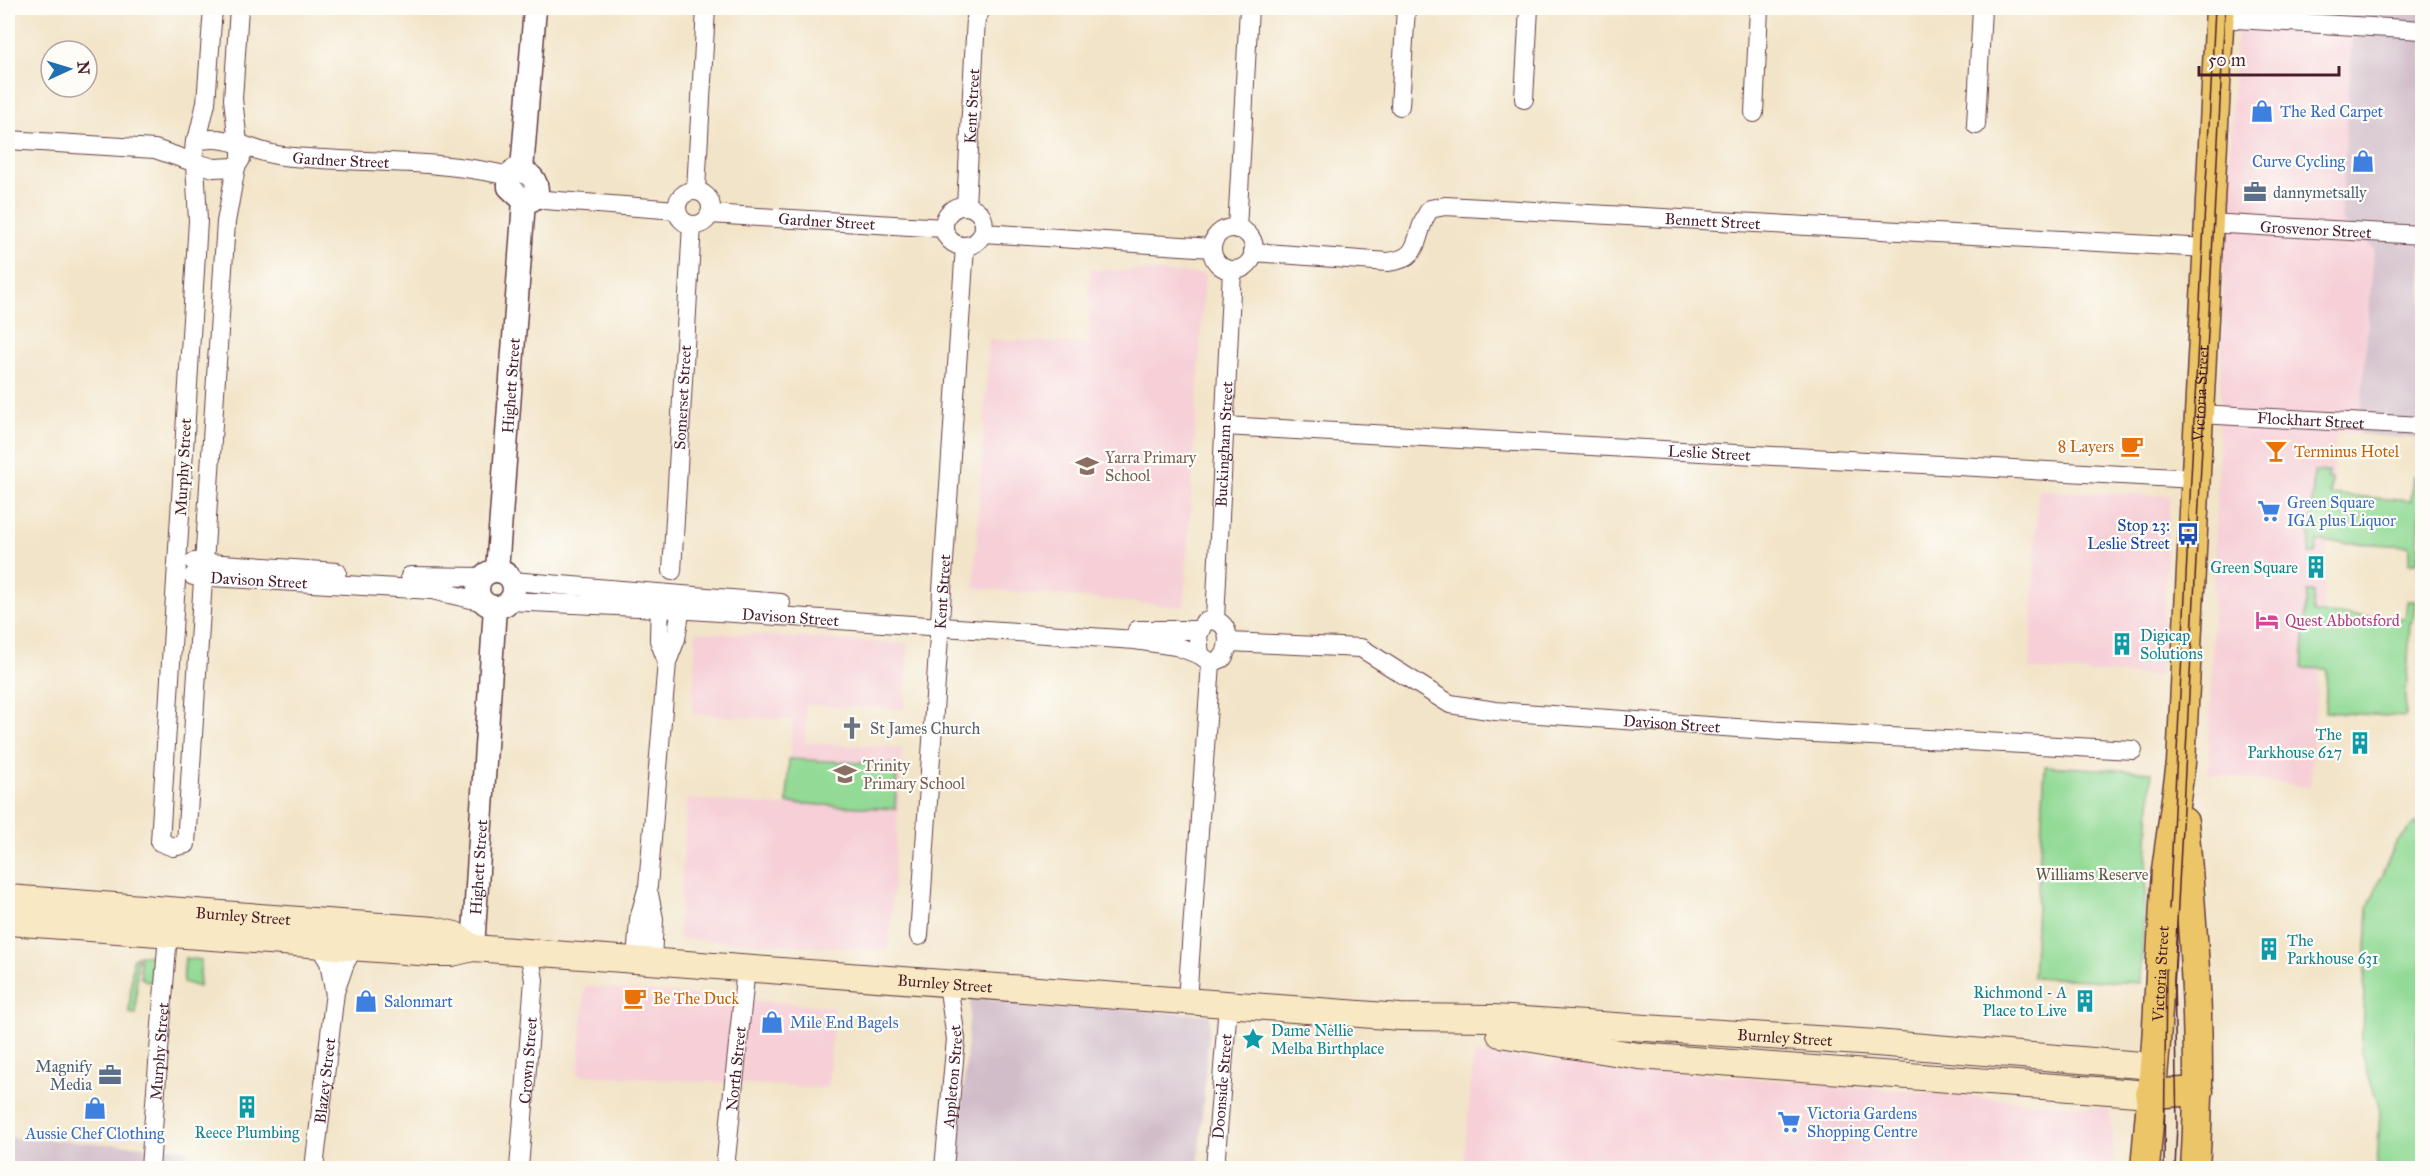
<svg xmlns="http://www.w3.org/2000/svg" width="2430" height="1176" font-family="'IM FELL Great Primer',serif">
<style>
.built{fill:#f6cfd7}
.industrial{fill:#d1bdc9}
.green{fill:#92da95;stroke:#6e7c60;stroke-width:1.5}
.water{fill:#59c1d5;stroke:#527080;stroke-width:1.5}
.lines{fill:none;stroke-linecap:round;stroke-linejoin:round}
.minor-casing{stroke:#633d43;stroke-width:20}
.tertiary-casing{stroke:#633d43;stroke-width:25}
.secondary-casing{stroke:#633d43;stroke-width:28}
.primary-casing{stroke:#633d43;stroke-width:31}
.minor{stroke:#fff;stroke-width:18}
.tertiary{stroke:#fff;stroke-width:22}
.secondary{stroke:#f8e8c3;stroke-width:26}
.primary{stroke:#edc569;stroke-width:28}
.tram{stroke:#4a1f2b;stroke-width:1.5}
.labels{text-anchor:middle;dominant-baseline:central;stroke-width:4.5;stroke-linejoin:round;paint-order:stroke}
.street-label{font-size:16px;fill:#4a1f2b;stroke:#fdfcf7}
.shop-label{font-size:16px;fill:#366cbe;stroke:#fdfcf7;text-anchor:start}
.service-label{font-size:16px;fill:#4e5e75;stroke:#fdfcf7;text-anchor:start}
.food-label{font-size:16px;fill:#c56008;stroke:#fdfcf7;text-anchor:start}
.education-label{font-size:16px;fill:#785e54;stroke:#fdfcf7;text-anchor:start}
.transit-label{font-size:16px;fill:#164399;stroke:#fdfcf7;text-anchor:end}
.culture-label{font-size:16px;fill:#0d838f;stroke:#fdfcf7;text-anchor:end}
.hotel-label{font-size:16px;fill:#b23c85;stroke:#fdfcf7;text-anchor:start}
.worship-label{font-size:16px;fill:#5b616d;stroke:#fdfcf7;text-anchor:start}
.park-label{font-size:16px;fill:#60574b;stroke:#fdfcf7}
</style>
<rect width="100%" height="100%" fill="#fdfcf7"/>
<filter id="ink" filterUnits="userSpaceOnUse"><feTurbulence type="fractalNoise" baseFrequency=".0167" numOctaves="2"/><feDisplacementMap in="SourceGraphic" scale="12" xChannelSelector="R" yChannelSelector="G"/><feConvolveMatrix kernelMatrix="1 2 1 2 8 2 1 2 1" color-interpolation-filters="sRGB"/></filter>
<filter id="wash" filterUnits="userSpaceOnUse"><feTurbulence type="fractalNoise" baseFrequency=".008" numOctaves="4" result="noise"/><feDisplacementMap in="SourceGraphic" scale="24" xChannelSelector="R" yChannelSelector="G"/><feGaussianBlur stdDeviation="1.35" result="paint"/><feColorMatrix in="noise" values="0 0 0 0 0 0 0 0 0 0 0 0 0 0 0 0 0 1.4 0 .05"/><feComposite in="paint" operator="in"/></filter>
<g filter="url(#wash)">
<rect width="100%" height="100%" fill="#f2e4c8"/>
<g class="built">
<path d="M2238 8H2354L2341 219 2374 249 2359 434 2336 432 2310 787 2208 774 2226 212Z"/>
<path d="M1090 269 1205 274 1184 607 974 588 989 339 1088 344Z"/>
<path d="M2038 490 2170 496 2160 676 2030 670Z"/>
<path d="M696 632 908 644 905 709 806 705 805 743 902 748 889 950 678 939 687 799 786 806 793 720 692 714Z"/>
<path d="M585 986 834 1007 828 1088 578 1075Z"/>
<path d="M1474 1054 2109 1109 2113 1134V1168H1463Z"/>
</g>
<g class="industrial">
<path d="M2354 8H2422V439L2359 434 2374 249 2341 219Z"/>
<path d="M971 998 1210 1015 1198 1168H957Z"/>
<path d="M8 1137 188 1149 187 1168H8Z"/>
</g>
<g class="green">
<path d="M2314 471 2328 472 2327 479H2331L2330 494 2411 501 2413 476H2422L2417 563H2409V546L2317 541 2316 554H2309Z"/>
<path d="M2307 592H2314L2313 613 2405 619 2407 601H2415L2413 622H2410L2405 717 2325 712 2327 669 2302 668Z"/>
<path d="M789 759 897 765 895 809 787 803Z"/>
<path d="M2045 766 2152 772 2140 983 2033 977Z"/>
<path d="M2422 820V1011L2417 1036 2422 1168H2377L2380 1110 2361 1053 2368 907 2395 845 2410 828Z"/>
<path d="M139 955 151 956 154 958 151 983 141 978Z"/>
<path d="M137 956 136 1014 129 1013 133 958Z"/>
<path d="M185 958 201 960 199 987 183 982Z"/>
</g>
<path class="water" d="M2422 1011V1134L2417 1036Z"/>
</g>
<g filter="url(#ink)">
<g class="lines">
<g class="minor-casing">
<g id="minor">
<path d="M2219 18 2422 30"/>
<path d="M1524 99 1529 8"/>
<path d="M1400 106 1406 8"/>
<path d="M1754 113 1759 8"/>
<path d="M1976 125 1982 8"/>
<path d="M8 140 155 149 193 162"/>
<path d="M197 141 206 103 213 8"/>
<path d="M238 143 233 99 239 8"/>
<path id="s1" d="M241 146V159L236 167 214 168 193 162 195 141C234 133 247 152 283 156 358 164 435 158 509 176"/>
<path d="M195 163 198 221 160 842 173 847 186 844 226 222 236 167"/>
<path d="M696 190 706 8"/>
<circle cx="694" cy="208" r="17"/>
<path d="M537 195 545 200 677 210"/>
<path id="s2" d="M966 206 976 18 982 8"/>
<circle cx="964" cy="226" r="20"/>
<path id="s3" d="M710 214 944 228"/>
<path id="s4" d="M2208 223 2422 235"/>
<circle cx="1233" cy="249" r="21"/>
<path d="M1237 229 1249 8"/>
<path d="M983 233 1212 248"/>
<path id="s5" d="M1253 252 1388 262C1425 258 1412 234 1430 209L1445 206 2207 248"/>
<path id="s6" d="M2199 414 2422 426"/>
<path id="s7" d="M1224 426 2195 479"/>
<path d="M194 562 337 572"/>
<path id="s8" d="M672 571 692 225"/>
<path id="s9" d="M193 576 432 590 484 602"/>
<path d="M410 576 483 577"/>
<path d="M512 581 781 603"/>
<path d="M660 597 659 640 667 662"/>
<path id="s10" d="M509 601 660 608 1135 640 1176 646 1200 655 1211 663 1223 658C1233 641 1228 614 1204 622L1198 636 1200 655"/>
<path id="s11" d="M1215 620 1232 270"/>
<path d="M1137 630H1199"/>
<path id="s12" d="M1229 642 1361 648 1450 704 1495 711 1795 732 2133 750"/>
<path d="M649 894 654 919 652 961"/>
<path id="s13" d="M919 936 965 246"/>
<path d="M318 944 329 962 334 990"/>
<path d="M636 960 639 919 648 886 667 662 676 639 682 600"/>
<path d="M1187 1001 1211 663"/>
<path id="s14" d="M150 1168 168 934"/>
<path id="s15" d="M314 1168 335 992 345 963 354 947"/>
<path id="s16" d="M519 1168 534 980 529 952"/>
<path id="s17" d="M725 1168 746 968"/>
<path id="s18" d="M944 1168 956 1039 948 984"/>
<path id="s19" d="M1215 1168 1228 1005"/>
</g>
</g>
<g class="tertiary-casing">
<g id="tertiary">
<path d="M515 170C530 171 538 180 537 195L532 200 524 201 509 187V176Z"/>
<path d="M522 170 535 8"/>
<circle cx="496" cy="589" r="18"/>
<path id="s20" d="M497 571 524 201"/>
<path id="s21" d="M473 948 495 607"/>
</g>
</g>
<g class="secondary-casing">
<g id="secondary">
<path id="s22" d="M8 898 434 930 455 935 473 948"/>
<path id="s23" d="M8 922 432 953H452L473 948 1400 1017 1494 1018 1876 1043 2153 1066"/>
<path d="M1500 1034 1639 1056 2150 1094"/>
</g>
</g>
<g class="primary-casing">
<g id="primary">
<path d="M2184 822C2194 937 2203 1053 2195 1168"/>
<path d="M2150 1094 2199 1091"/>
<path id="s24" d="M2145 1168 2156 1043 2166 870 2181 763 2220 8"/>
</g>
</g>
<use href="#minor" class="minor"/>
<use href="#tertiary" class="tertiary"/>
<use href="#secondary" class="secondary"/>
<use href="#primary" class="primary"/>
<g class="tram">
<path d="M2169 909 2215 8"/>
<path d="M2164 1168 2166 969"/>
<path d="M2175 1168 2177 1125 2174 980 2225 8"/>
</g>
</g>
</g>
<defs>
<g id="shop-bare" transform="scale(1.8)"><path d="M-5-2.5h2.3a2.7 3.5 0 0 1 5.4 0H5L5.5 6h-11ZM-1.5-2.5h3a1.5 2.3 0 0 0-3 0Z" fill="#3f7fe0" stroke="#fdfcf7" stroke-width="2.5" paint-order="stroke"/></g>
<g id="office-bare" transform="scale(1.8)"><path d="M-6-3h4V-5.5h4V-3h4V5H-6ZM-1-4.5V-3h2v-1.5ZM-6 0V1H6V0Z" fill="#5c6f8a" stroke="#fdfcf7" stroke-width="2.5" paint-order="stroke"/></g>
<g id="cafe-bare" transform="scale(1.8)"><path d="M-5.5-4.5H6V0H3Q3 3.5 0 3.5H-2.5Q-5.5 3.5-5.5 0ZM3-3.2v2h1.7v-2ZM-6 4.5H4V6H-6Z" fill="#e8710a" stroke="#fdfcf7" stroke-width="2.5" paint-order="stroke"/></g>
<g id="bar-bare" transform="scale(1.8)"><path d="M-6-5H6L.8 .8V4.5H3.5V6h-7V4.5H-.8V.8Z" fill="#e8710a" stroke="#fdfcf7" stroke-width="2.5" paint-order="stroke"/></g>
<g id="school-bare" transform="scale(1.8)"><path d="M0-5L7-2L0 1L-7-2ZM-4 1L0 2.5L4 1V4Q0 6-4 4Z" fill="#8d6e63" stroke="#fdfcf7" stroke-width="2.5" paint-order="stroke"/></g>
<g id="supermarket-bare" transform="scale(1.8)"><path d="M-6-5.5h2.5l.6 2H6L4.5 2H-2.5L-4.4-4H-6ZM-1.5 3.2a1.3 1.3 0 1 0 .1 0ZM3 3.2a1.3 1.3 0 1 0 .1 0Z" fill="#3f7fe0" stroke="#fdfcf7" stroke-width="2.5" paint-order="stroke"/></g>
<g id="bus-bare" transform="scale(1.8)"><path d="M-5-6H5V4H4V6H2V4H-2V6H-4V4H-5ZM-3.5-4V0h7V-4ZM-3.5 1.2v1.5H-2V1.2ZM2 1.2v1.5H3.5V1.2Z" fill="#1a4fb4" stroke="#fdfcf7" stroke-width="2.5" paint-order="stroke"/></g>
<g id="building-bare" transform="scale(1.8)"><path d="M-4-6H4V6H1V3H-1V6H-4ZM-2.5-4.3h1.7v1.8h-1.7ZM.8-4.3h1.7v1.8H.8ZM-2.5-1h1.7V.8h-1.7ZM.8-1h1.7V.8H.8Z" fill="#0f9aa8" stroke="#fdfcf7" stroke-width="2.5" paint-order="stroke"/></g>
<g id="hotel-bare" transform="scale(1.8)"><path d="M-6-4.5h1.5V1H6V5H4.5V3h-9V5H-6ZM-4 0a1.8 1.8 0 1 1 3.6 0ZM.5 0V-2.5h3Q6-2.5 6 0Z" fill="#d1479c" stroke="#fdfcf7" stroke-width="2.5" paint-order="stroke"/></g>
<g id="church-bare" transform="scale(1.8)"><path d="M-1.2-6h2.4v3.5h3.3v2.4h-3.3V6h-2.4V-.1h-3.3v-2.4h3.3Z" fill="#6b7280" stroke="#fdfcf7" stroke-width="2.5" paint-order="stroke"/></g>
<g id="sight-bare" transform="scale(1.8)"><path d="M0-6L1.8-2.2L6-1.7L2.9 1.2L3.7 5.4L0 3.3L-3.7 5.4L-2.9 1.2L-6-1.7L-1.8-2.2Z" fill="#0f9aa8" stroke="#fdfcf7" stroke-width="2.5" paint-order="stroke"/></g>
</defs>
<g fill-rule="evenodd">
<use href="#shop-bare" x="2262" y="111"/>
<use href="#shop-bare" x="2363" y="161"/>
<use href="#office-bare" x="2255" y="192"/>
<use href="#cafe-bare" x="2132" y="446"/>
<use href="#bar-bare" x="2276" y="451"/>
<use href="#school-bare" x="1087" y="466"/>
<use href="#supermarket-bare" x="2269" y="511"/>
<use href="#bus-bare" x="2188" y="534"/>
<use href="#building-bare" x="2316" y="567"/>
<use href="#hotel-bare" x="2267" y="620"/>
<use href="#building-bare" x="2122" y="644"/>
<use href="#church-bare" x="852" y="728"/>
<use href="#building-bare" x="2360" y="743"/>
<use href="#school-bare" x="845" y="774"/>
<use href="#building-bare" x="2269" y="949"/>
<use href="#cafe-bare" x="635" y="998"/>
<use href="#shop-bare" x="366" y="1001"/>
<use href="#building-bare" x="2085" y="1001"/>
<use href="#shop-bare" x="772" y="1022"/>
<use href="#sight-bare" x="1253" y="1039"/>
<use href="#office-bare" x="110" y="1075"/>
<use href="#building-bare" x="247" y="1107"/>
<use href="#shop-bare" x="95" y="1108"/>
<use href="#supermarket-bare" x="1789" y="1122"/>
</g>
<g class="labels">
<g class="street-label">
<text stroke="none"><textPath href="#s2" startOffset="100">Kent Street</textPath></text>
<text stroke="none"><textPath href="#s1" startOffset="236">Gardner Street</textPath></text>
<text stroke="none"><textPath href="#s3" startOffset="117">Gardner Street</textPath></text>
<text stroke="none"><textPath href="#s5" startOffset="492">Bennett Street</textPath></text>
<text stroke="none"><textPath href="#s4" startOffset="108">Grosvenor Street</textPath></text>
<text stroke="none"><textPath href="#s20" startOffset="186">Highett Street</textPath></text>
<text stroke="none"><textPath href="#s24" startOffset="777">Victoria Street</textPath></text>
<text stroke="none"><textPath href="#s8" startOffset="174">Somerset Street</textPath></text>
<text stroke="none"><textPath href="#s6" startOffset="112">Flockhart Street</textPath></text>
<text stroke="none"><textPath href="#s11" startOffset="176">Buckingham Street</textPath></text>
<text stroke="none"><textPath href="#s7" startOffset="486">Leslie Street</textPath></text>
<text transform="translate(183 467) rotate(-87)">Murphy Street</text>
<text stroke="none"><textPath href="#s9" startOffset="66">Davison Street</textPath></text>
<text stroke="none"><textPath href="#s13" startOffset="345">Kent Street</textPath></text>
<text stroke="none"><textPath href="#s10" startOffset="282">Davison Street</textPath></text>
<text stroke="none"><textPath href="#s12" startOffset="460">Davison Street</textPath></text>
<text stroke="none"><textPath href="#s21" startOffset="81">Highett Street</textPath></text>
<text stroke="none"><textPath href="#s22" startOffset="236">Burnley Street</textPath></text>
<text stroke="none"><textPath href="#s24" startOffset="195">Victoria Street</textPath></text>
<text stroke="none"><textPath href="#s23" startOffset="940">Burnley Street</textPath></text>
<text stroke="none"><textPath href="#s23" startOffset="1782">Burnley Street</textPath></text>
<text stroke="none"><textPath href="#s14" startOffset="117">Murphy Street</textPath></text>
<text stroke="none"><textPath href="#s16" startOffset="108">Crown Street</textPath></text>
<text stroke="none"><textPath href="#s17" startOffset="100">North Street</textPath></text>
<text stroke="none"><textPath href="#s18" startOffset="92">Appleton Street</textPath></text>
<text stroke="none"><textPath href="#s15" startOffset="88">Blazey Street</textPath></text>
<text stroke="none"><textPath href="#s19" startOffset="82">Doonside Street</textPath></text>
</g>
<g class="shop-label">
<text x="2280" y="111">The Red Carpet</text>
<text x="2345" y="161" text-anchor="end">Curve Cycling</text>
<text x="2287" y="502">Green Square<tspan x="2287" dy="18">IGA plus Liquor</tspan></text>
<text x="384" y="1001">Salonmart</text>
<text x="790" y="1022">Mile End Bagels</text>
<text x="1807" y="1113">Victoria Gardens<tspan x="1807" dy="18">Shopping Centre</tspan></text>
<text x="95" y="1133" text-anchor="middle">Aussie Chef Clothing</text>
</g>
<g class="service-label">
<text x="2273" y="192">dannymetsally</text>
<text x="92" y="1066" text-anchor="end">Magnify<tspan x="92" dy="18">Media</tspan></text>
</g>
<g class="food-label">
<text x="2114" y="446" text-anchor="end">8 Layers</text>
<text x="2294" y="451">Terminus Hotel</text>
<text x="653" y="998">Be The Duck</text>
</g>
<g class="education-label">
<text x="1105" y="457">Yarra Primary<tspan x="1105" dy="18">School</tspan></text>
<text x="863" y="765">Trinity<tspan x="863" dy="18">Primary School</tspan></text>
</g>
<g class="transit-label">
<text x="2170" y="525">Stop 23:<tspan x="2170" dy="18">Leslie Street</tspan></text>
</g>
<g class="culture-label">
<text x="2298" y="567">Green Square</text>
<text x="2140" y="635" text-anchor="start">Digicap<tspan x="2140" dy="18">Solutions</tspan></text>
<text x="2342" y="734">The<tspan x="2342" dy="18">Parkhouse 627</tspan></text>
<text x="2287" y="940" text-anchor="start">The<tspan x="2287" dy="18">Parkhouse 631</tspan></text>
<text x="2067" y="992">Richmond - A<tspan x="2067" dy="18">Place to Live</tspan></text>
<text x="1271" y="1030" text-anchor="start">Dame Nellie<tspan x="1271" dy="18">Melba Birthplace</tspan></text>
<text x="247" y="1132" text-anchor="middle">Reece Plumbing</text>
</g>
<g class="hotel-label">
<text x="2285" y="620">Quest Abbotsford</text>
</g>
<g class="worship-label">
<text x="870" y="728">St James Church</text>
</g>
<g class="park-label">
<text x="2092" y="874">Williams Reserve</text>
</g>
</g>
<rect width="2430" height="1176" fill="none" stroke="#fdfcf7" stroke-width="30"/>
<g transform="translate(69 69) rotate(86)"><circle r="28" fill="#fdfcf7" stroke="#b5a4a5" stroke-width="1.5"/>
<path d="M0-4.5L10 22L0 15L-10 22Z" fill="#1f6fb2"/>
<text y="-9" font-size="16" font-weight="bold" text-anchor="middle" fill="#4a1f2b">N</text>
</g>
<path d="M2199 66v9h140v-9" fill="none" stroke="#4a1f2b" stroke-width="3"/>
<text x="2208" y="66" font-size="18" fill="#4a1f2b" stroke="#fdfcf7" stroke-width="4.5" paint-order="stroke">50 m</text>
</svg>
